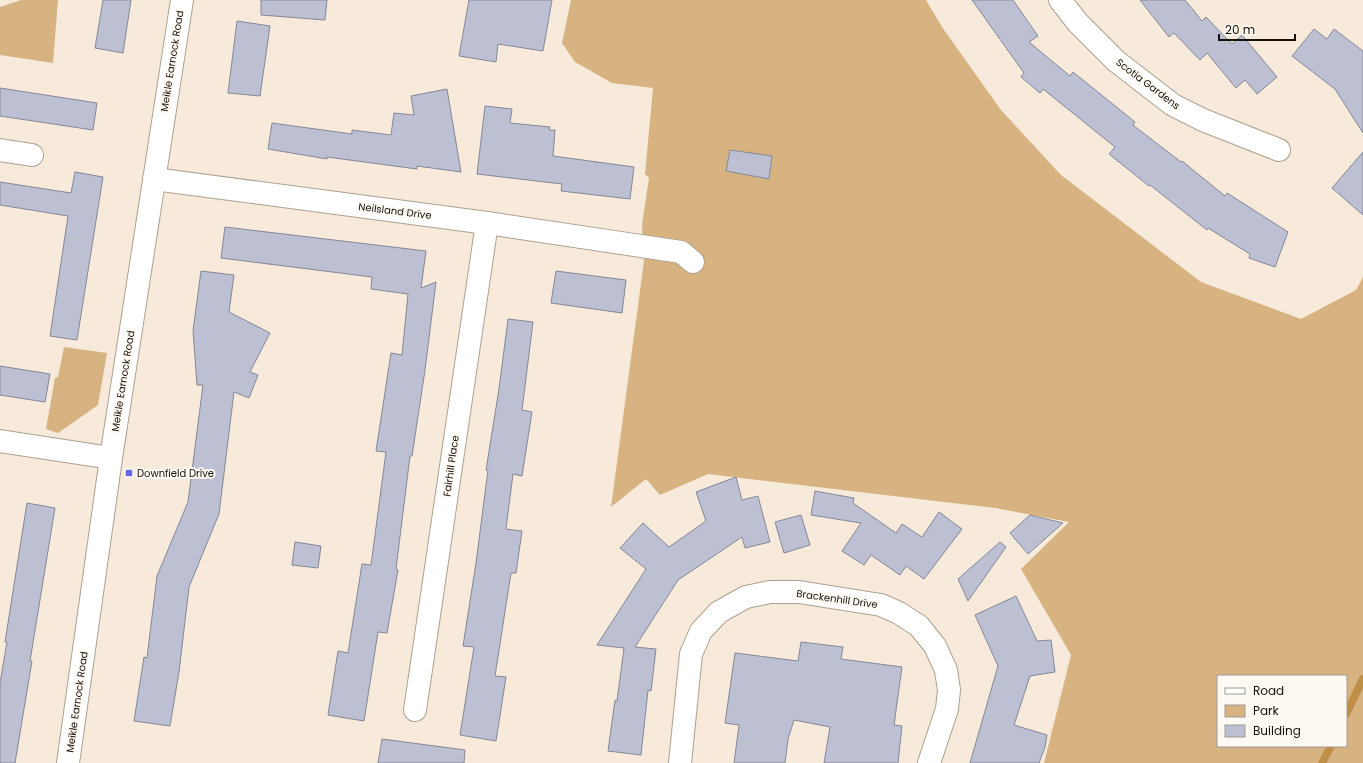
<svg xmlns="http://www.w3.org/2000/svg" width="1363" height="763" font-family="Poppins,sans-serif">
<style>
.green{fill:#d7b382;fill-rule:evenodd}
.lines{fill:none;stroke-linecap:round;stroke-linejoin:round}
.stream{stroke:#bf8e47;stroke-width:8}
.building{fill:#bdc0d2;stroke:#848797}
.minor-casing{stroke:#aca191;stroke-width:24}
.minor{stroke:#fff;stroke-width:22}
.poi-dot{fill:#6668e1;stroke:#fef9f2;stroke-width:1.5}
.labels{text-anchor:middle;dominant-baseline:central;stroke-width:4;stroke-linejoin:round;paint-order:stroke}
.street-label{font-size:10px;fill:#15110b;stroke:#fef9f2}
.poi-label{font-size:10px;fill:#15110b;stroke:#fef9f2;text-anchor:start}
</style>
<rect width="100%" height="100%" fill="#f7eada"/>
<g class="green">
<path d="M21 0H58L53 63 0 55V7Z"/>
<path d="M571 0H926L942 27 1001 110 1061 175 1201 282 1301 319 1356 290 1363 277V763H1044L1071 655 1021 569 1069 522 995 508 708 474 660 495 646 479 611 507 644 261 642 224 649 178 645 174 653 88 612 83 575 62 562 43ZM1218 676H1346V746H1218Z"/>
<path d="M64 347 107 353 98 405 58 433 46 429 55 378 58 377Z"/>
</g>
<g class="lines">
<g class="stream">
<path d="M1346 714 1363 679"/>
<path d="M1322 763 1331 746"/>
</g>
</g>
<g class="building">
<path d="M103 0H131L123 53 95 48Z"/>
<path d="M261 0H327L325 20 261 15Z"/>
<path d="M469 0H552L543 51 498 44 496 62 459 56Z"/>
<path d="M972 0H1013L1038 36 1029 42 1070 76 1073 72 1135 122 1133 125 1181 162 1182 161 1225 196 1227 193 1288 232 1275 267 1249 258 1250 254 1208 228 1207 230 1150 185 1149 186 1109 154 1115 147 1043 89 1040 93 1021 77 1024 73Z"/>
<path d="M1140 0H1185L1202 21 1206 17 1232 44 1242 35 1277 77 1257 94 1245 80 1236 88 1207 53 1200 60 1174 33 1169 37Z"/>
<path d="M237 21 270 26 260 96 228 93Z"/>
<path d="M1314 29 1327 39 1334 29 1363 51V133L1335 89 1292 56Z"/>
<path d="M0 88 97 103 93 130 0 116Z"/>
<path d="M447 89 461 172 417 166V169L327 157V159L268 149 272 123 352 134V130L391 135 394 113 414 115 411 96Z"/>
<path d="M485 106 512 109 510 123 550 127 549 130H555L553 156 634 167 630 199 561 191 562 184 477 174Z"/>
<path d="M730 150 772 156 769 179 726 171Z"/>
<path d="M1363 152V215L1332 188Z"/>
<path d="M75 172 103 177 77 340 50 336 68 216 0 205V182L71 193Z"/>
<path d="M225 227 426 251 421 288 436 282 425 370 412 456H410L396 569 398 570 387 633 378 632 364 721 328 715 338 651 348 653 362 564 371 565 386 452 376 451 391 353 402 355 408 294 371 289 372 277 221 258Z"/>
<path d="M201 271 234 275 229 312 270 333 250 372 258 375 249 398 234 392 219 514 189 587 179 672 170 726 134 721 144 657 147 658 157 576 188 502 203 385H197L193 331Z"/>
<path d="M556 271 626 280 622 313 551 303Z"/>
<path d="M508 319 533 322 522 410 532 412 522 476 513 474 506 529 522 531 516 573H511L495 676 506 677 496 741 460 735 474 647 463 646 476 563 488 470H486L499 389Z"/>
<path d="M0 366 50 374 45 402 0 395Z"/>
<path d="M736 477 742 500 758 496 770 542 745 548 742 537 678 580 635 647 656 649 651 691 648 690 641 755 608 751 615 700 617 701 624 648 597 645 646 569 620 548 643 523 669 547 706 521 696 492Z"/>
<path d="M815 491 854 498 853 503 896 533 902 524 922 537 939 512 962 529 924 579 906 566 900 575 871 555 864 565 842 551 861 523 811 515Z"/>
<path d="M27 503 55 508 30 661H32L15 763H0V683L7 642H5Z"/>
<path d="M801 515 810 545 784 553 775 522Z"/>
<path d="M1030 515 1063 523 1028 554 1010 533Z"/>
<path d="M295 542 321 546 318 568 292 565Z"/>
<path d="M1000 542 1006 547 968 601 958 579Z"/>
<path d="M1016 596 1037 641 1051 640 1055 672 1030 676 1014 725 1047 735 1045 747 1039 763H970L998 666 975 615Z"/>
<path d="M801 642 843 647 841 659 902 667 894 725 902 726 898 763H824L830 727 794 720 788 739 785 763H734L739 725 725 723 735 653 798 661Z"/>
<path d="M382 739 465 750 464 763H378Z"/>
</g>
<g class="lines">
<g class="minor-casing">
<g id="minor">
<path d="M1060 0 1078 23 1116 61 1173 105 1203 120 1279 150"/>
<path d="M0 150 32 155"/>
<path d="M154 179 487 223 681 252 693 262"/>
<path d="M0 441 111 458"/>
<path d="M415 710 487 223"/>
<path d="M68 763 111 458 182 0"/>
<path d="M680 763 691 654 701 631 719 612 746 597 770 592H799L881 605 899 613 919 626 935 646 946 670 949 690 947 709 929 763"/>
</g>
</g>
<use href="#minor" class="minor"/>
</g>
<rect class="poi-dot" x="125" y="469" width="8" height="8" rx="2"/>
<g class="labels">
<g class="street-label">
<text transform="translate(172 61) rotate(-81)">Meikle Earnock Road</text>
<text transform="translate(1148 84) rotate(37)">Scotia Gardens</text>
<text transform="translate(395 211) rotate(7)">Neilsland Drive</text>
<text transform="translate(123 381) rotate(-81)">Meikle Earnock Road</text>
<text transform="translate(451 466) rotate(-82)">Fairhill Place</text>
<text transform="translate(837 599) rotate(8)">Brackenhill Drive</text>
<text transform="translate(77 702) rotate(-82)">Meikle Earnock Road</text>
</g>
<g class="poi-label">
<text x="137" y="473">Downfield Drive</text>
</g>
</g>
<rect x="1217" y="675" width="130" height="72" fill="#fef9f2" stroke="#a19c96"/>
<rect x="1225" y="688" width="20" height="6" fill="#ffffff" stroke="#a19c96"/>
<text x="1253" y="695" font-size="12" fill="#15110b">Road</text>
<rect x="1225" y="705" width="20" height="12" fill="#d7b382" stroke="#a19c96"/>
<text x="1253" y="715" font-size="12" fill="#15110b">Park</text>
<rect x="1225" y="725" width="20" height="12" fill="#bdc0d2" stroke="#a19c96"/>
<text x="1253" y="735" font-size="12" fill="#15110b">Building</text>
<path d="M1219 34v6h76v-6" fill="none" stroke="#15110b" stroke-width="2"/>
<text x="1225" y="34" font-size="12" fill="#15110b" stroke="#fef9f2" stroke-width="3" paint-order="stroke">20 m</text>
</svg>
